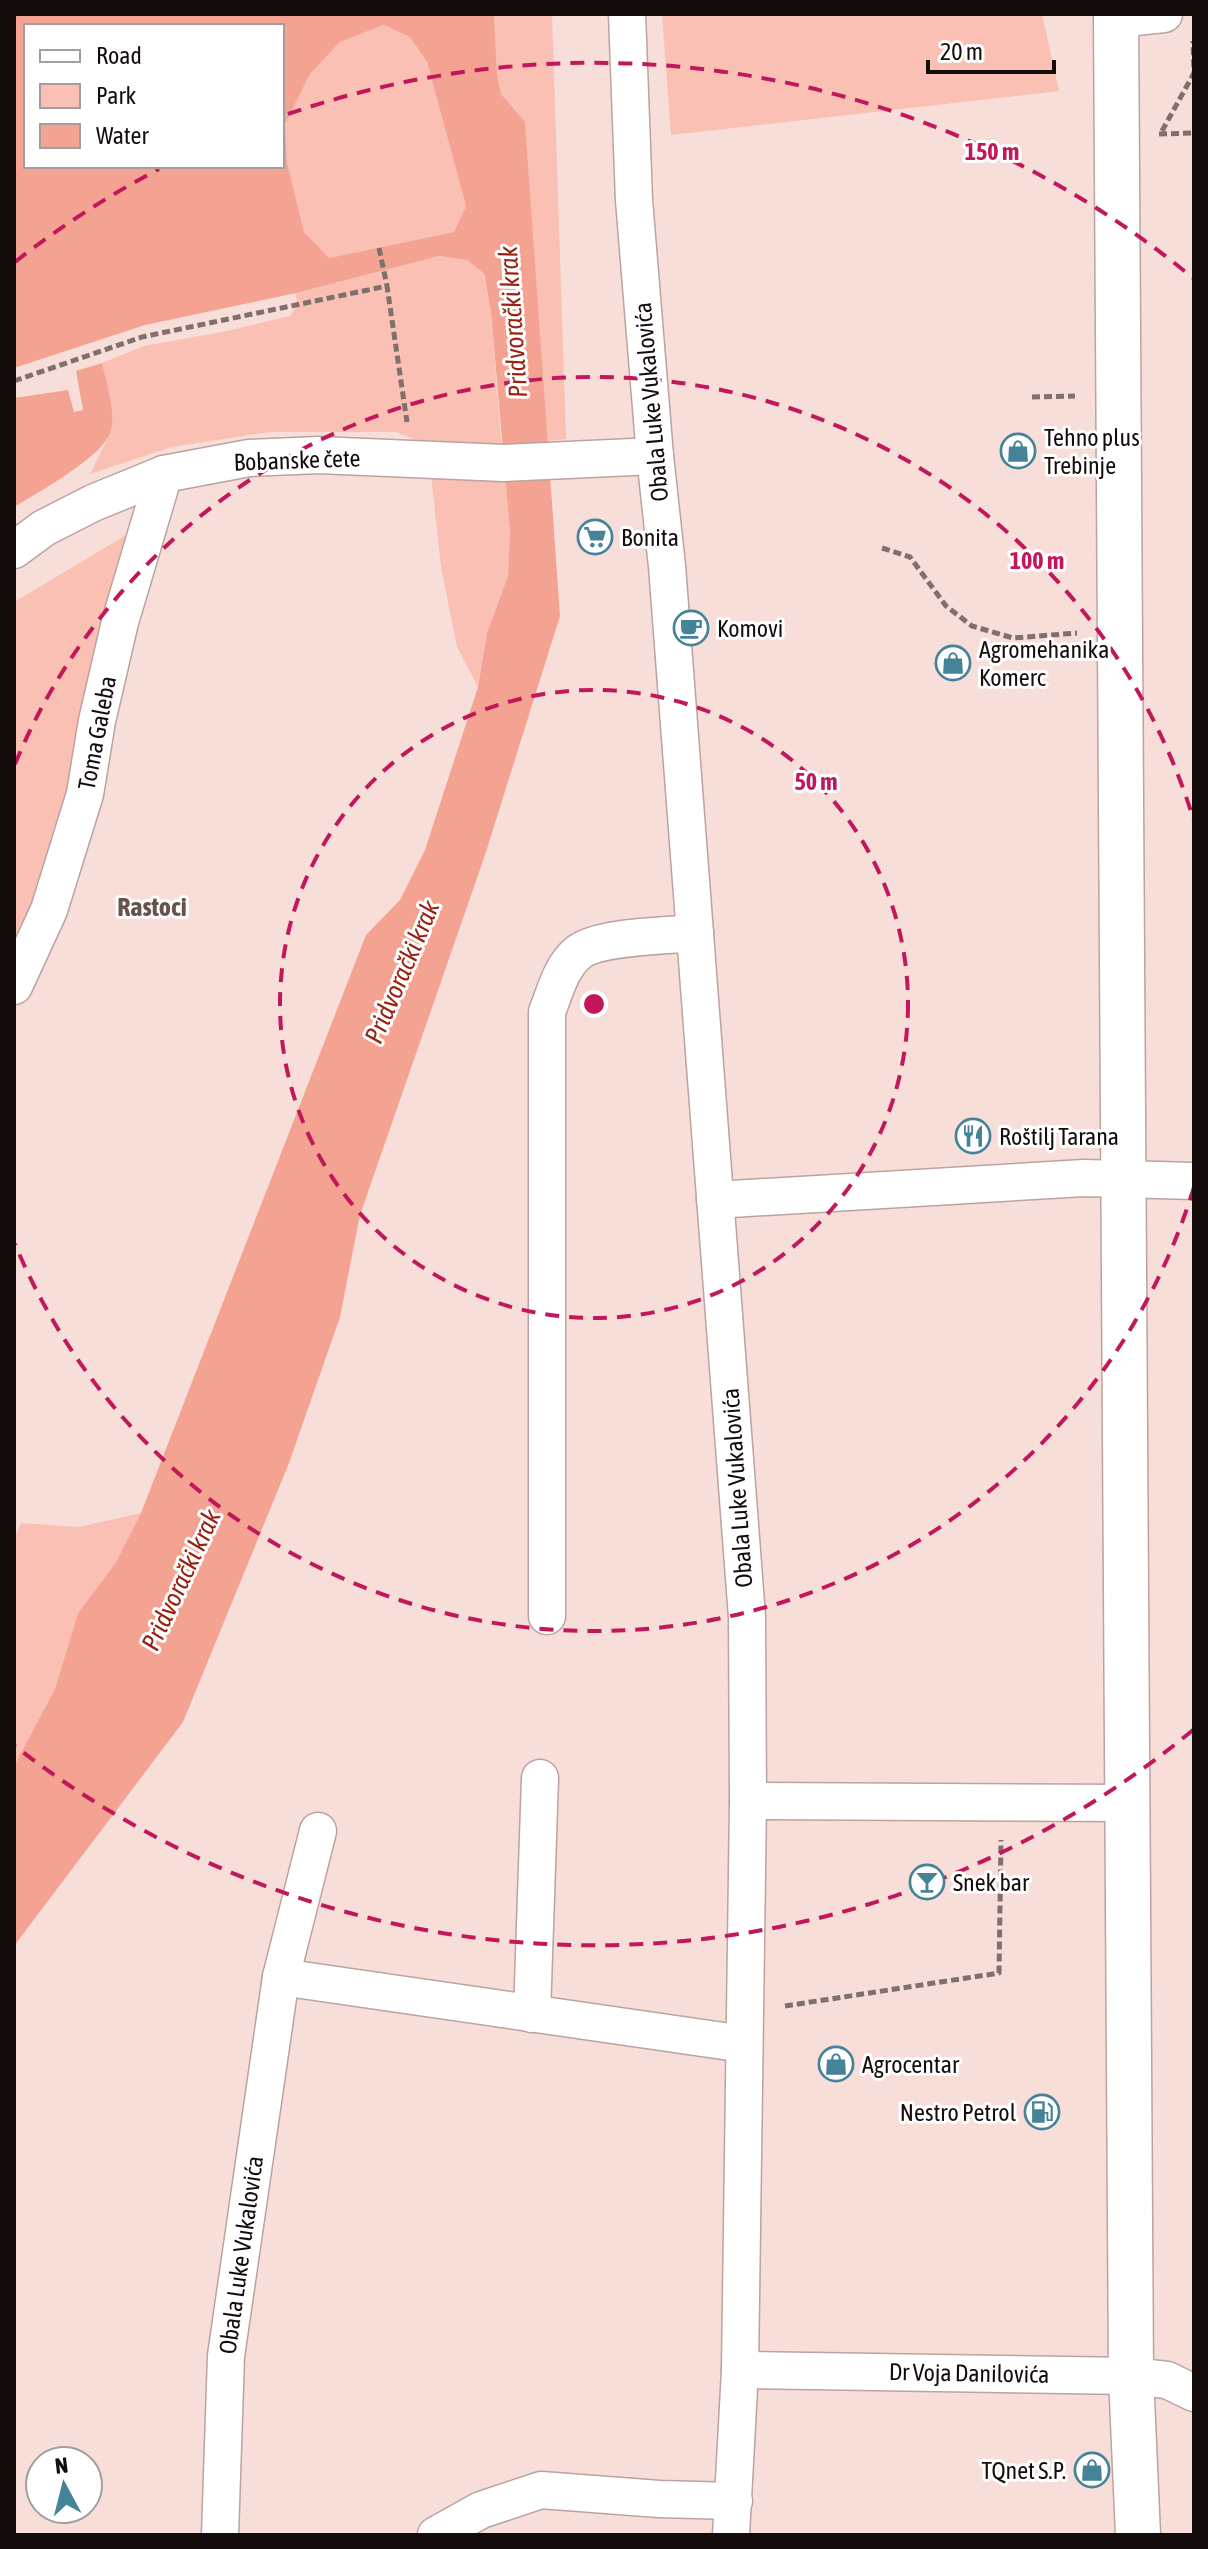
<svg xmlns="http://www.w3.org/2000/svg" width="1208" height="2549" font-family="'Asap Condensed',sans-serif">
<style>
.green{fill:#fac0b4}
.water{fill:#f4a292;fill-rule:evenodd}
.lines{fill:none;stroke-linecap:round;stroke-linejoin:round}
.minor-casing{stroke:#bba39f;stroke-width:39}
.tertiary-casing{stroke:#bba39f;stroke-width:47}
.path{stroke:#80706d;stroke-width:5;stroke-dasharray:8 4;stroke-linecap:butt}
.minor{stroke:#fff;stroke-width:36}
.tertiary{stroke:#fff;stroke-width:44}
.ring{fill:none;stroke:#c2185b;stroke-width:4;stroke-dasharray:14 10}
.labels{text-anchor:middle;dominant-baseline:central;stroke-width:6;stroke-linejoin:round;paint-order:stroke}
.street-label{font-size:24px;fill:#140c0a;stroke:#fff}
.poi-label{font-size:24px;fill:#140c0a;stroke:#fff;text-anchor:start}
.water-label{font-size:26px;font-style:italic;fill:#982312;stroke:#fff}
.neighbourhood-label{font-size:26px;font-weight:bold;fill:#67524e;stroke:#fff}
.centre{fill:#c2185b;stroke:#fff;stroke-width:4}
.ring-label{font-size:24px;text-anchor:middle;font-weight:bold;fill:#c2185b;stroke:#fff;stroke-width:6;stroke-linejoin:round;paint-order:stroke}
</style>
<rect width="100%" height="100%" fill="#f7ded9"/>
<g class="green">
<path d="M494 14H552L566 439 547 441 525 123 501 94 497 75Z"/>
<path d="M662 14H1042L1059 91 671 135Z"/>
<path d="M385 25 410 37 427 62 466 206 454 232 329 258 304 232 287 162 285 124 310 74 340 42Z"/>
<path d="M439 256 467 260 483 274 491 312 502 453 431 446 396 432H269L172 447 90 474 112 430 110 403 102 363 144 346 227 331 290 316 297 305 296 293Z"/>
<path d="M431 475H505L510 531 508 576 487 633 478 687 457 647 441 567Z"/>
<path d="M128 534 140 554 14 986V602Z"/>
<path d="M141 1513 115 1564 78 1613 55 1689 14 1766V1540L21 1523 79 1527Z"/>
</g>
<g class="water">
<path d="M14 14H494L497 75 501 94 525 122 560 616 485 855 360 1215 340 1317 289 1463 183 1722 17 1942 14 1950V1766L55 1689 78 1613 115 1564 141 1513 366 935 400 900 425 850 478 687 487 633 508 576 510 531 491 312 484 274 467 260 439 256 296 293 145 325 14 368ZM384 25 410 37 427 62 466 206 454 232 329 258 304 232 287 162 285 124 310 74 340 42ZM26 26H282V166H26Z"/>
<path d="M102 363C106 381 116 414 111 431 103 457 37 493 14 507V398L68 390 74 412 83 410 76 371Z"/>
</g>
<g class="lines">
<g class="minor-casing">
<g id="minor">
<path d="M627 14 634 200 655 456 667 566 747 1617 748 1801 740 2370 731 2535"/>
<path d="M1116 19 1164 14"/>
<path d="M14 550 44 528 93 503 164 474 249 458 319 455 504 463 655 456"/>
<path d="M14 986 49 910 85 794 97 721 120 622 164 474"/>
<path d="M715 1200 1084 1178 1194 1181"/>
<path d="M547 1616V1012C555 992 561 966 579 952 600 936 667 936 695 933"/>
<path d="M748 1801 1128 1803"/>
<path d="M281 1977 744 2044"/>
<path d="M532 2014 540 1778"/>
<path d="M740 2370 1131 2376 1167 2380 1194 2393"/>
<path d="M220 2535 226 2356 281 1977 318 1831"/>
<path d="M436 2535 481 2510 541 2490 659 2499 734 2501"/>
</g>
</g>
<g class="tertiary-casing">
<path id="tertiary" d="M1116 14 1131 2376 1138 2535"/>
</g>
<g class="path">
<path d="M1162 131 1194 73 1193 41"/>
<path d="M1159 134 1194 133"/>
<path d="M379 248 387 286"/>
<path d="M14 381 142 337 387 286 407 422"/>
<path d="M1032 397 1075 396"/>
<path d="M882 548 910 557 946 606 972 626 1013 638 1077 633"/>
<path d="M785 2006 999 1973 1001 1840"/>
</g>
<use href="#minor" class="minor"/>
<use href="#tertiary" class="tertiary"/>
</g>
<g class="ring">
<circle cx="594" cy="1004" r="314"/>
<path d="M1194 1187A627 627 0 0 1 15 1244M15 764A627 627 0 0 1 1194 821"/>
<path d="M1193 1730A941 941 0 0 1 15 1746M15 262A941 941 0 0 1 159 169M288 114A941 941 0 0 1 1193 278"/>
</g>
<defs>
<g id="shop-ring" transform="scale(1.8)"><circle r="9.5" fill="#fff" stroke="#448398" stroke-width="1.5"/><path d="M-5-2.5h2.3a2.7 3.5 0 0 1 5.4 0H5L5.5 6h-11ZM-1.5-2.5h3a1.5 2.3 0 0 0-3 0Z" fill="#448398"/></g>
<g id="supermarket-ring" transform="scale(1.8)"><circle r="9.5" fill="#fff" stroke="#448398" stroke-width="1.5"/><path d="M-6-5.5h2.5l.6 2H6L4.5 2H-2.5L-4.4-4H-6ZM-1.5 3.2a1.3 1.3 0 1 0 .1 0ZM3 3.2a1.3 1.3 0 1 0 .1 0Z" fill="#448398"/></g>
<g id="cafe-ring" transform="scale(1.8)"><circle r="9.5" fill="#fff" stroke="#448398" stroke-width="1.5"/><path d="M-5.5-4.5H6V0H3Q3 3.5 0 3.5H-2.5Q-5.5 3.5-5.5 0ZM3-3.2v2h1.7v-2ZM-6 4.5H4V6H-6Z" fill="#448398"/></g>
<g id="restaurant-ring" transform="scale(1.8)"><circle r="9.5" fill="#fff" stroke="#448398" stroke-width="1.5"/><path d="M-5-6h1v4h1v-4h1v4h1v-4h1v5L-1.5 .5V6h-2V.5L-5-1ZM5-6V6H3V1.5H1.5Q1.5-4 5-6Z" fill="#448398"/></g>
<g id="bar-ring" transform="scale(1.8)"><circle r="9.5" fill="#fff" stroke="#448398" stroke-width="1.5"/><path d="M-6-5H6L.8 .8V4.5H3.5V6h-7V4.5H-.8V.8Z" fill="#448398"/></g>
<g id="fuel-ring" transform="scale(1.8)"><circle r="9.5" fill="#fff" stroke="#448398" stroke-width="1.5"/><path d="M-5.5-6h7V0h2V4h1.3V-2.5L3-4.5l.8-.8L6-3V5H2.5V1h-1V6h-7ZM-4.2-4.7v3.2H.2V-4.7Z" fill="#448398"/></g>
</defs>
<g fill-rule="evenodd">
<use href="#shop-ring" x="1018" y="451"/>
<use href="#supermarket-ring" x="595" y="537"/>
<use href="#cafe-ring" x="691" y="628"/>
<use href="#shop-ring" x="953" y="663"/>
<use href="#restaurant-ring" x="973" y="1136"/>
<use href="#bar-ring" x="927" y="1882"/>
<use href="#shop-ring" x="836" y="2064"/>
<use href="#fuel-ring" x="1042" y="2112"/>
<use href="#shop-ring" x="1092" y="2470"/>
</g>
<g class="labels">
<g class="street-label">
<text transform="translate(651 402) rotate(-95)">Obala Luke Vukalovića</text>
<text transform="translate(297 460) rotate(-2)">Bobanske čete</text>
<text transform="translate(97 733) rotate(-79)">Toma Galeba</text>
<text transform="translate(737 1488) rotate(-94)">Obala Luke Vukalovića</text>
<text transform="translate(241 2255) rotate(-82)">Obala Luke Vukalovića</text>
<text transform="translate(969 2373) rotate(1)">Dr Voja Danilovića</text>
</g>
<g class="poi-label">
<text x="1044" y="437">Tehno plus<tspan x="1044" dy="28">Trebinje</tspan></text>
<text x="621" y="537">Bonita</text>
<text x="717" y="628">Komovi</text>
<text x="979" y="649">Agromehanika<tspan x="979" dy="28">Komerc</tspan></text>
<text x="999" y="1136">Roštilj Tarana</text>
<text x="953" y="1882">Snek bar</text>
<text x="862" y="2064">Agrocentar</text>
<text x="1016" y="2112" text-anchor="end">Nestro Petrol</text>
<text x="1066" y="2470" text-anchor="end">TQnet S.P.</text>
</g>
<g class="water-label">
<text transform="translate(513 322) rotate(-94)">Pridvorački krak</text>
<text transform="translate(402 972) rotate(-67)">Pridvorački krak</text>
<text transform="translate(181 1580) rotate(-65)">Pridvorački krak</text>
</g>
<g class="neighbourhood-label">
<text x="152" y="907">Rastoci</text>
</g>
</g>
<circle cx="594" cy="1004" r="12" class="centre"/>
<g class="ring-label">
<text x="992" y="160">150 m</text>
<text x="1037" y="569">100 m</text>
<text x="816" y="790">50 m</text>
</g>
<rect width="1208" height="2549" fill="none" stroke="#140c0a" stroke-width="32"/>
<rect x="24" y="24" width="260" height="144" fill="#ffffff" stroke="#a19e9d" stroke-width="2"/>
<rect x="40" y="50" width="40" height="12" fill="#ffffff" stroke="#a19e9d" stroke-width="2"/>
<text x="96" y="64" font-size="24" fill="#140c0a">Road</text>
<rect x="40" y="84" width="40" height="24" fill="#fac0b4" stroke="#a19e9d" stroke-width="2"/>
<text x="96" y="104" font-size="24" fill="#140c0a">Park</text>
<rect x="40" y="124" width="40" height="24" fill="#f4a292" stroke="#a19e9d" stroke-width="2"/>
<text x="96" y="144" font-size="24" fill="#140c0a">Water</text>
<g transform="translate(64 2485) rotate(353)"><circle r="38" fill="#ffffff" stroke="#a19e9d" stroke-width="2"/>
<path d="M0-6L14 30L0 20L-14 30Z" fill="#448398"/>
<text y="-12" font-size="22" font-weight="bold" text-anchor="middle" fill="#140c0a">N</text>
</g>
<path d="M928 60v12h126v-12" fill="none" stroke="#140c0a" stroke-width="4"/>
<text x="940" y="60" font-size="24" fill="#140c0a" stroke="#ffffff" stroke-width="6" paint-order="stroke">20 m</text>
</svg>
